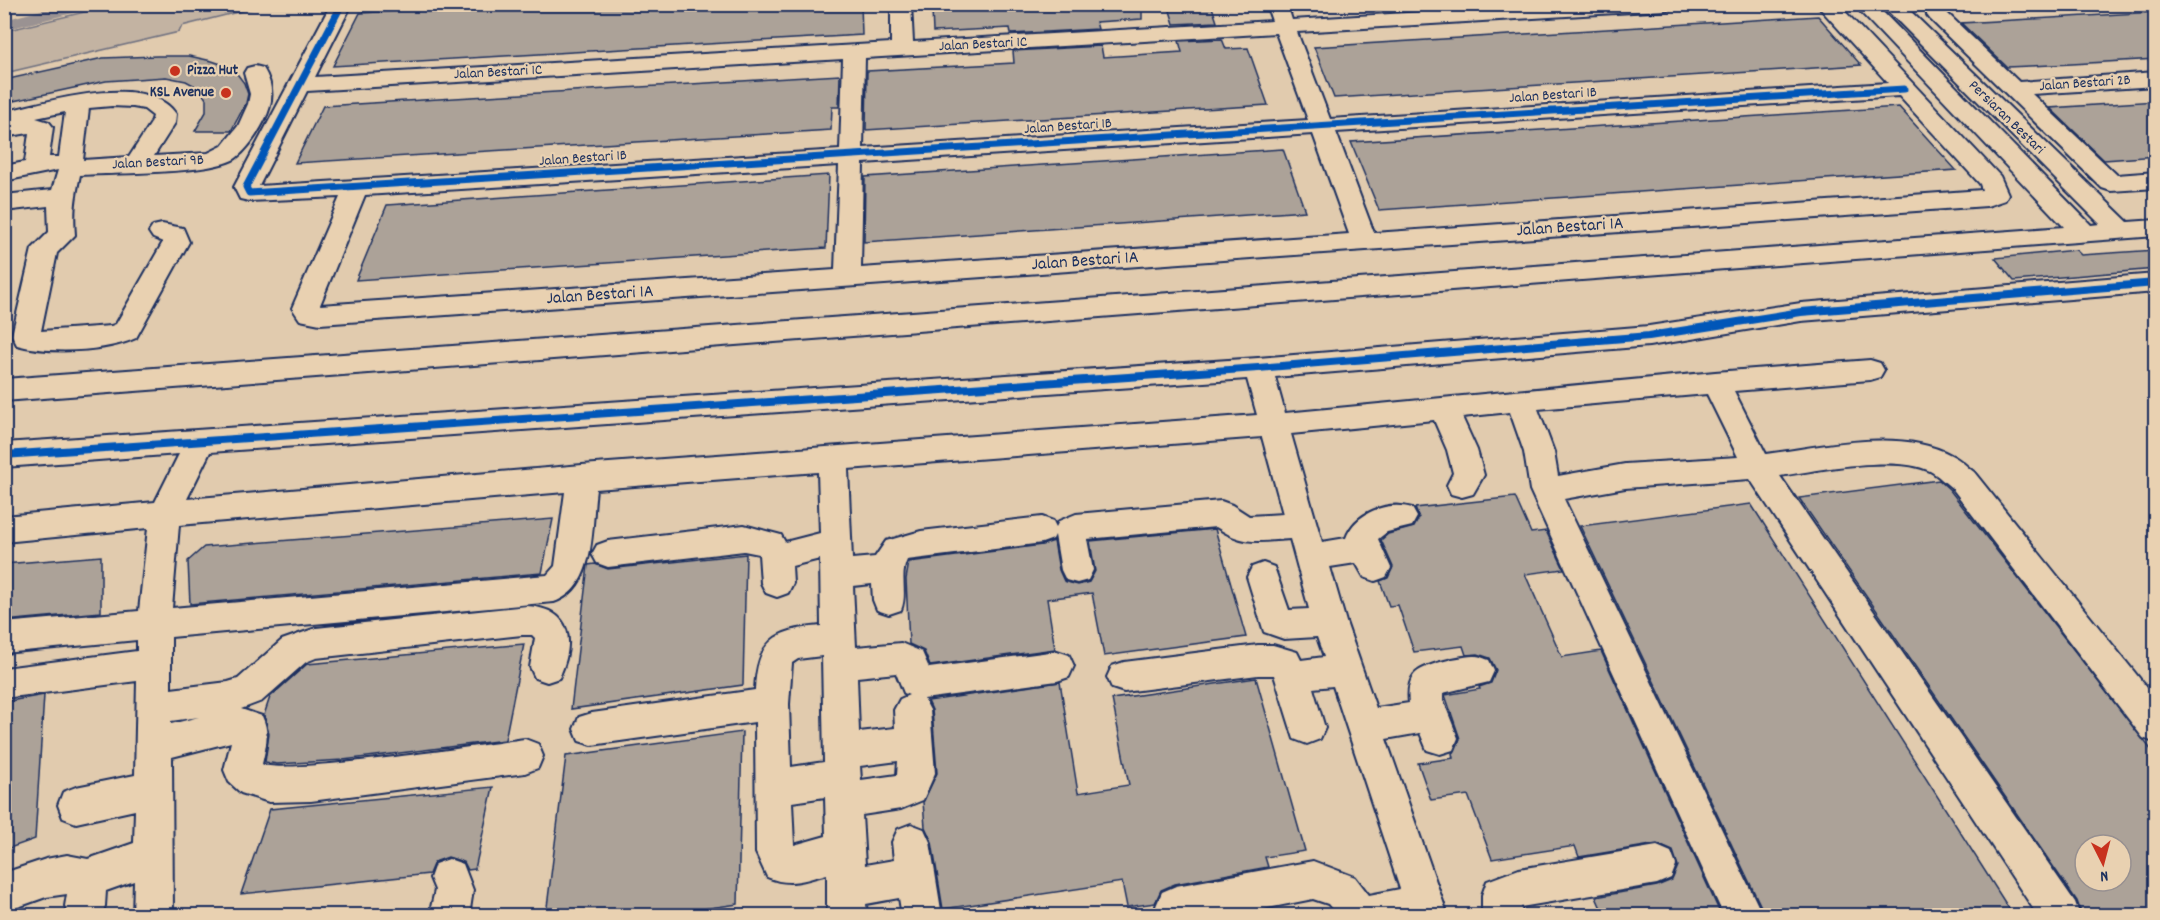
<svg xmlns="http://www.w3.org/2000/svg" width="2160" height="920" font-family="Dekko,sans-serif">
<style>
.green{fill:#c3b3a2;stroke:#6f7180;stroke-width:1.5}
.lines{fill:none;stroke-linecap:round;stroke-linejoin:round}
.canal{fill:#9a9292;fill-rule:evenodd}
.building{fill:#aca298;stroke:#1b2f5e;stroke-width:1.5;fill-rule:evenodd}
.minor-casing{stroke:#1b2f5e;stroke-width:4}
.minor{fill:#e9d1b1;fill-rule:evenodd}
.cycleway-far1-casing{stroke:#e9d1b1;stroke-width:10}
.cycleway-casing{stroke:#e9d1b1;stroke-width:12}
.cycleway-far1{stroke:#0057b8;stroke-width:7}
.cycleway{stroke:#0057b8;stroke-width:8}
.poi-dot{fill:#c8321e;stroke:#e9d1b1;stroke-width:2}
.labels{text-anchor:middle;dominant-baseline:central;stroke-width:4.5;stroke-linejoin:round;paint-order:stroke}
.far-street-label{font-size:15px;fill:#1b2f5e;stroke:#e9d1b1}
.far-poi-label{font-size:15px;font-weight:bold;fill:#1b2f5e;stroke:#e9d1b1;text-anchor:start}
.street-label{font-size:18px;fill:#1b2f5e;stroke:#e9d1b1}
</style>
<rect width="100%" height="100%" fill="#e1cbae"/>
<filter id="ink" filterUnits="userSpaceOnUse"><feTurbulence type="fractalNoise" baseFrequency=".0167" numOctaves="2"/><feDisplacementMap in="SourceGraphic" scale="12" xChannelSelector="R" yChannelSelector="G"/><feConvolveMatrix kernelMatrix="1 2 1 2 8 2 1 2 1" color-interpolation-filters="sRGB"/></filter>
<g filter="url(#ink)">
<path class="green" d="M114 5V4L266 5 182 26 179 32 5 73V31Z"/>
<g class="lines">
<path class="canal" d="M65 4H95L93 8 4 30V20Z"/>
</g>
<g class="building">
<path d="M525 4H861L862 35 333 66 360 13Z"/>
<path d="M1029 4H1142V19L1096 22 1098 29 1011 34 1010 28 933 32 932 10Z"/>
<path d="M1168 4H1211L1217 22 1174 24Z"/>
<path d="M2156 12V59L2072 64 2007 67 1961 23Z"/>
<path d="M1818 16 1861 65 1334 98 1314 47Z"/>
<path d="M1222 39 1226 49 1248 48 1268 105 866 130 867 71 1014 63 1013 51 1101 46 1103 57 1182 52 1179 41Z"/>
<path d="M157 56H189L212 61 227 66 238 75 244 83 248 94 246 103 231 131H195L206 112V99L199 88 186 81 166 77 106 81 4 103V80L103 58Z"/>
<path d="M840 75 839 107H832L831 130 295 163 323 106Z"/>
<path d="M2156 101V156L2118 159 2104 160 2050 108Z"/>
<path d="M1899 107 1956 170 1379 210 1351 142Z"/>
<path d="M1283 149 1305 211 864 242 865 177Z"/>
<path d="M829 175 826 248 356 280 387 205Z"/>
<path d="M2076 250 2081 255 2156 250V269L2014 281 1995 258Z"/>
<path d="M1939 480 1949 489 2156 756V915H2082L2077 901 1799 498ZM2085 845H2121V881H2085Z"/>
<path d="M1515 497 1531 533 1546 531 1564 569 1525 574 1562 657 1601 651 1721 915H1604L1596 897 1657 886 1672 880 1678 866 1673 851 1657 844 1579 857 1575 846 1492 859 1468 795 1431 800 1418 763 1453 758 1452 753 1455 751 1460 739 1445 695 1480 689 1479 687 1491 683 1496 670 1490 658 1478 654 1466 655 1463 646 1414 652 1398 605 1389 606 1380 581 1388 578 1393 567 1381 540 1388 534 1414 527 1419 518 1415 508Z"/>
<path d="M1751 504 2013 915H1765L1580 526Z"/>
<path d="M553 519 542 573 190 604 188 561 204 547Z"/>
<path d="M1215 529 1246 637 1104 656 1092 593 1047 599 1055 649 930 666 924 651 909 644 906 579 909 562 1042 545 1054 541 1059 570 1064 581 1078 585 1089 582 1095 571 1090 541Z"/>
<path d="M746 554 743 685 571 709 588 565 595 564 608 569Z"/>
<path d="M101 556V612L4 621V564Z"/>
<path d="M524 644 505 740 343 760 277 764 265 762 269 734 264 715 270 697 307 664Z"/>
<path d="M1256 678 1305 851 1265 857 1268 867 1175 884 1161 890 1155 903 1127 907 1122 882 943 909 932 842 925 827 923 802 937 773 932 710 928 701 1060 682 1078 793 1129 785 1112 699Z"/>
<path d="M44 695 35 839 4 850V702Z"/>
<path d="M742 732 738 904 660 915H546L566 756Z"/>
<path d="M493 787 475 869 468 870 464 862 448 857 434 862 429 874 241 894 270 809Z"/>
</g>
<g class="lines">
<g class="minor-casing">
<g id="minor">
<path d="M331 4H352L315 77 891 43V4H911L913 42 1272 21 1266 4H1287L1292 20 1552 4H1676L1673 8 1666 10 1297 32 1330 119 1888 83 1816 4H1838L2000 176 2008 194 2005 200 1987 206 320 324 300 320 292 308 340 197 249 201 240 199 234 187ZM1276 33 1308 120 863 148 865 58ZM843 59 840 150 259 186 307 91ZM1899 96 1980 184 1982 190 1374 233 1336 132ZM1313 134 1349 234 861 268 863 163ZM839 165 835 270 320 305 365 195Z"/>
<path d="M1853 4H1875L2091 225 2100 224 1881 4H1903L2128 222 2156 220V236L4 401V379L2064 227Z"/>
<path d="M1926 4H1946L1947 13 2019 82 2156 72V86L2032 94 2117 175 2156 172V188L2111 191 2102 188 1930 19 1927 15Z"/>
<path d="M255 66 263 68C274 85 274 103 264 121 258 133 248 149 236 158 213 174 114 173 80 175 75 198 73 210 75 235L57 253 41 331 111 326 116 324 163 242 153 238 149 232 153 226 162 224 183 228 189 242 136 338C106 352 49 354 17 345L12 335 32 249 49 232 48 206 4 211V195L52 190 58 170 4 181V166L25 162 29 133 4 137V112C46 102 147 71 176 114L175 123 154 156 208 153 222 146 238 126 248 104 250 94 244 73 247 68ZM112 106 133 107 144 109 153 116 151 123 129 157 83 160 89 108ZM65 112 59 157H49L53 127 49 122 36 118Z"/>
<path d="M2156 274V292L1801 321 1649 346 1275 377 1285 413 1715 372 1870 360 1880 363 1884 370 1880 377 1870 380 1734 391 1766 454C1821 447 1900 427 1951 455 1960 459 1966 466 1974 472L2156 699V743L2143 738 1952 488C1945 483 1938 475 1930 471 1896 454 1818 470 1780 476L2075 902 2080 916H2038L1750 479 1625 488 1564 499 1763 916H1724L1530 490 1524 452 1510 412 1462 417 1477 450 1484 475 1473 494 1462 497 1451 494 1447 485 1453 473 1447 450 1434 420 1291 434 1322 542 1346 538C1355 513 1387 500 1412 508L1417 517 1412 526 1387 532 1378 539 1391 568 1386 577 1375 581 1364 577 1356 563 1330 567 1346 622 1376 708 1409 703C1408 694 1408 683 1414 675 1422 664 1462 656 1476 656 1480 656 1485 659 1489 660L1494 671 1489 682 1443 693V700L1458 738 1453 750 1440 754 1427 750 1420 733 1386 739 1448 916H1338L1328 904 1313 899 1228 916H1160L1156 906 1162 892 1176 886 1313 861 1355 877 1369 895 1400 889 1333 686 1313 688 1325 728 1320 739 1307 744 1294 739 1274 675H1258L1124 692 1112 688 1107 677 1112 666 1124 662 1258 645H1273L1297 652 1301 660 1324 657 1317 637 1284 639 1264 632 1247 577 1252 567 1263 563 1274 567 1289 610 1309 609 1290 539C1257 541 1245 546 1216 527L1087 539 1093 570 1088 580 1077 583 1066 580 1061 570 1055 535 1053 539 1042 543 907 560C899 576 908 594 901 610L889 614 877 610 873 600 872 584 853 586 856 647 901 643 922 652 929 668 1057 651 1069 655 1074 666 1069 677 1057 681 924 699 930 710 935 773 923 800 901 809 862 815 865 865 894 860 892 842 898 829 911 824 924 829 930 842 942 916H902L899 898 866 904 867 916H827V874C804 880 790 887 767 877L756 853 755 722 592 745 579 741 574 729 579 717 592 713 755 690C757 641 774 630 821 626L820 559 792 566 793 583 788 593 777 597 766 593 761 583 759 554 744 551 608 567 597 563 592 554 597 545 608 541 744 525 781 535 785 542 820 533 818 472 596 489C591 527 597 587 554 602L171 637V689L228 682 238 679 282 640 316 628 527 606C573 609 575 643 559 678L547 682 535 678 530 667 535 638 532 635H522L316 658 306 662 262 701 241 709 262 716C270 733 266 746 262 764 279 776 489 744 525 739L538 744 543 756 538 768 525 773 311 801 269 802 241 793 229 782 224 770 231 742 172 757 173 916H133L134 881 106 891 105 906 101 916H69L65 906 67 894 46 897 4 912V873L46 859 67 855 88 859 134 843 135 810 76 823 63 818 58 805 63 792 76 787 135 775 137 681 4 698V668L137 651V640L4 653V623L139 611 148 528 4 542V516L155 502 179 454 4 467V443L1258 358 1649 326 1801 303ZM1247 379 1257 415 582 465 187 499 210 452ZM1707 394 1738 457 1625 464 1558 476 1554 452 1538 409ZM1262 437 1283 514 1249 516 1232 505 1221 501 1076 514 1059 521 1056 527 1053 521 1042 517 921 531 886 541 875 557 852 559 848 469ZM565 492 555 566 547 575 172 608 179 525ZM822 656 824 762 791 767 789 704 792 663 798 659ZM896 673 904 693 909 695 900 699 894 710 895 728 859 732 857 677ZM199 717 171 724V721ZM898 761 897 775 861 780 860 766ZM825 797 826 836 794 845 792 802Z"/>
<path d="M1657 846 1671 852 1676 865 1671 878 1657 884 1521 907 1522 916H1482V895L1487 881 1519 869Z"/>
<path d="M449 859 463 864 473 890 469 916H429L435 890 430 878 435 864Z"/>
</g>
</g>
<use href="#minor" class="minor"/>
<g class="cycleway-far1-casing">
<path id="cycleway-far1" d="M342 4 246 187 249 193 1904 89"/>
</g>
<g class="cycleway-casing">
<path id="cycleway" d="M4 455 1258 368 1649 336 1801 312 2156 283"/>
</g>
<use href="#cycleway-far1" class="cycleway-far1"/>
<use href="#cycleway" class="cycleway"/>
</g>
</g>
<g class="poi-dot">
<circle cx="175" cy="71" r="6"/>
<circle cx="226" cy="93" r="6"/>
</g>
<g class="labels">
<g class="far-street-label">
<text transform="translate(983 45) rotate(-3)">Jalan Bestari 1C</text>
<text transform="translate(498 73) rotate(-3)">Jalan Bestari 1C</text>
<text transform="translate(2085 84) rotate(-4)">Jalan Bestari 2B</text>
<text transform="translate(1553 96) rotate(-4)">Jalan Bestari 1B</text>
<text transform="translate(2006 118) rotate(44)">Persiaran Bestari</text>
<text transform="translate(1068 127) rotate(-4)">Jalan Bestari 1B</text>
<text transform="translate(583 159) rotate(-4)">Jalan Bestari 1B</text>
<text transform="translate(158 163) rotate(-3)">Jalan Bestari 9B</text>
</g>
<g class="far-poi-label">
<text x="187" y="71">Pizza Hut</text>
<text x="214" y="93" text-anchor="end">KSL Avenue</text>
</g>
<g class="street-label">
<text transform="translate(1570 228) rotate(-4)">Jalan Bestari 1A</text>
<text transform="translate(1085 262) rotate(-4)">Jalan Bestari 1A</text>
<text transform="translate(600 296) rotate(-4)">Jalan Bestari 1A</text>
</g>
</g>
<rect width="2160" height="920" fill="none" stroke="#e9d1b1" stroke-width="24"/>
<rect x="12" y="12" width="2136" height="896" fill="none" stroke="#1b2f5e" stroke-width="2" filter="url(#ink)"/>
<g transform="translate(2103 863) rotate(174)"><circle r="28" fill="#e9d1b1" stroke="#979090" stroke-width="1.5"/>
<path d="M0-4.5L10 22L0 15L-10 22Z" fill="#c8321e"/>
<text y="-9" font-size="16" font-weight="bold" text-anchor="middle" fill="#1b2f5e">N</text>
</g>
</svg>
